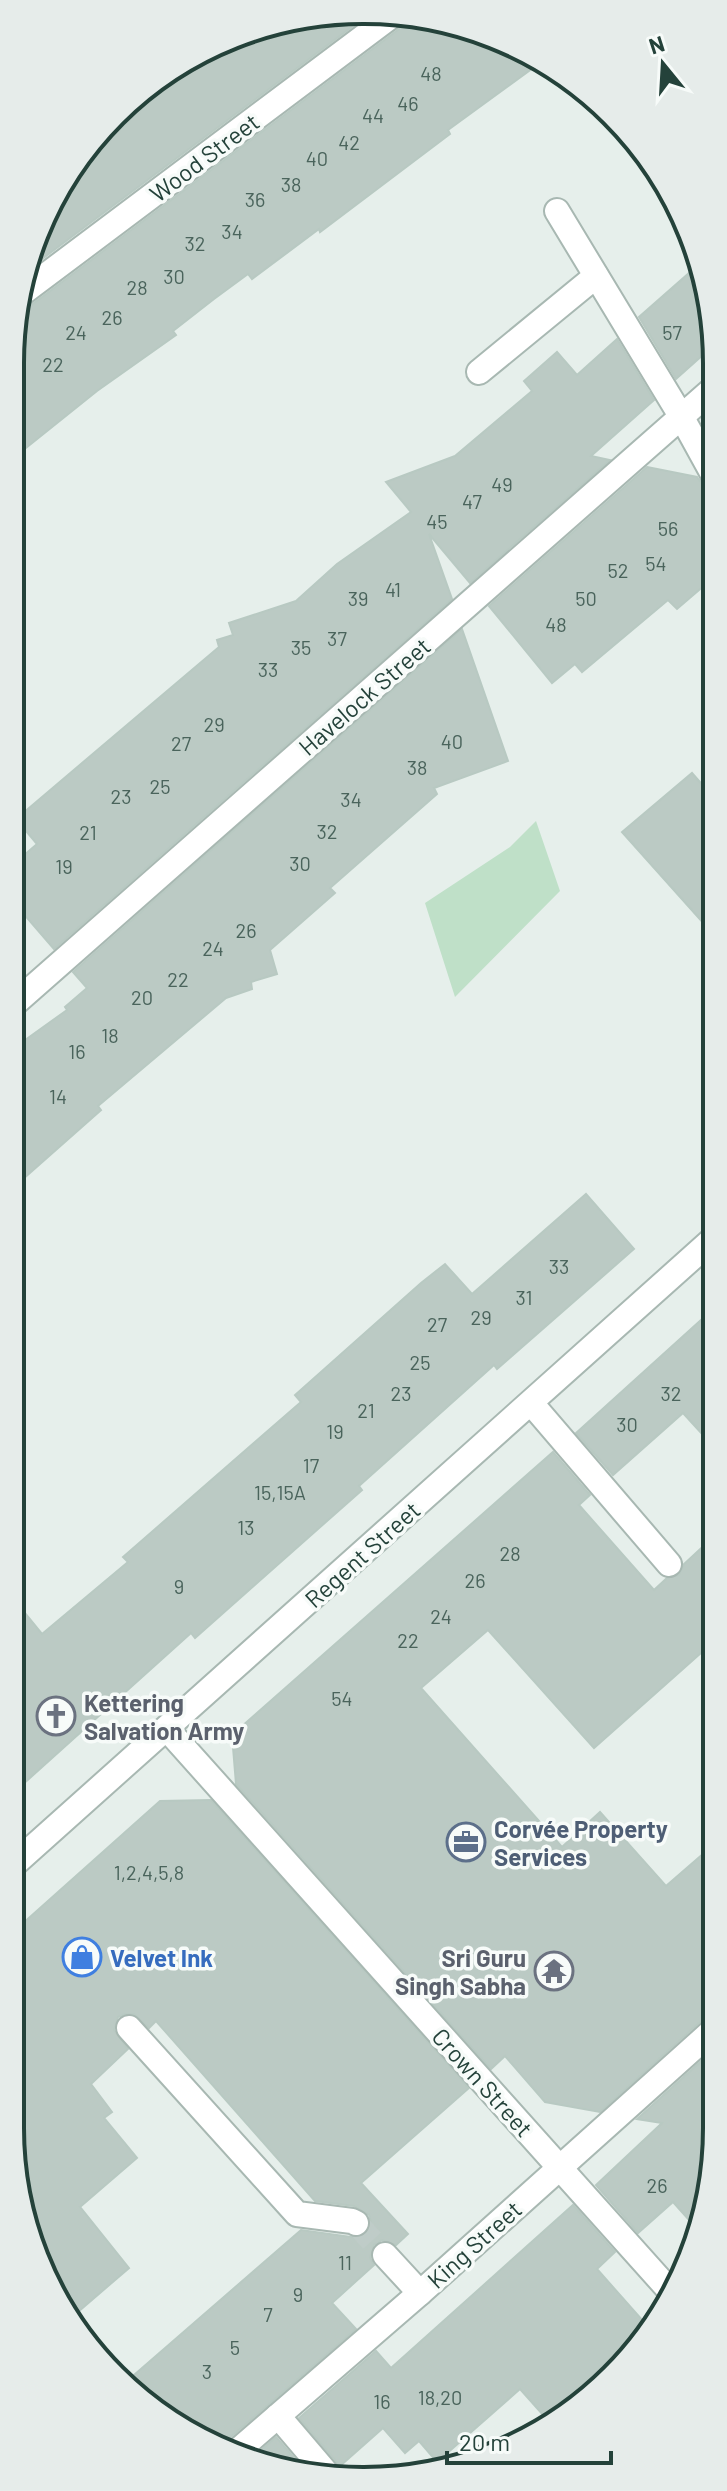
<svg xmlns="http://www.w3.org/2000/svg" width="727" height="2491" font-family="Barlow,sans-serif">
<style>
.green{fill:#bfe0c8}
.building{fill:#bbcac4;stroke:#b8c9c2;stroke-width:2}
.lines{fill:none;stroke-linecap:round;stroke-linejoin:round}
.minor-tunnel{stroke:#bfccc8;stroke-width:24;stroke-dasharray:24 12;stroke-linecap:butt}
.minor-casing{stroke:#a8b8b2;stroke-width:28}
.minor{stroke:#fff;stroke-width:24}
.labels{text-anchor:middle;dominant-baseline:central;stroke-width:7;stroke-linejoin:round;paint-order:stroke}
.number-label{font-size:20px;fill:#4a645c}
.street-label{font-size:24px;fill:#24423a;stroke:#f7fbf9}
.worship-label{font-size:24px;font-weight:bold;fill:#5b616d;stroke:#f7fbf9;text-anchor:start}
.service-label{font-size:24px;font-weight:bold;fill:#4e5e75;stroke:#f7fbf9;text-anchor:start}
.shop-label{font-size:24px;font-weight:bold;fill:#366cbe;stroke:#f7fbf9;text-anchor:start}
.rim{fill:none;stroke:#24423a;stroke-width:4}
</style>
<rect width="100%" height="100%" fill="#e6efeb"/>
<path class="green" d="M536 821 560 891 455 997 425 903 510 847Z"/>
<g class="building">
<path d="M295 17H365L26 271 70 167 168 69Z"/>
<path d="M405 17H433L544 60 448 130 450 134 320 232 319 229 252 279 248 274 214 299 173 331 176 335 97 391 16 456 17 312 26 309 399 29Z"/>
<path d="M698 265 714 318V345L676 379 639 317Z"/>
<path d="M617 339 654 400 591 456 610 460 470 583 429 534 452 599 54 949 15 904V863L37 844 16 819 219 647 217 640 233 635 229 623 296 601 337 564 411 512 386 482 455 456 532 391 524 381 557 352 577 375Z"/>
<path d="M647 467 697 477 704 487 714 504 713 578 677 609 668 600 582 672 575 664 552 683 489 606Z"/>
<path d="M462 629 508 761 434 788 437 794 330 888 335 893 270 950 277 974 251 982 252 989 226 998 98 1106 101 1110 14 1187V1048L67 1010 65 1007 87 988 73 972Z"/>
<path d="M692 773 713 797V934L622 832Z"/>
<path d="M586 1194 634 1249 497 1369 494 1365 359 1486 362 1490 195 1638 191 1633 11 1795 12 1597 42 1634 128 1562 123 1557 301 1402 295 1395 421 1283 445 1264 472 1294Z"/>
<path d="M712 1310V1445L683 1413 613 1475 576 1433Z"/>
<path d="M553 1452 590 1495 579 1505 654 1590 667 1578 679 1575 684 1564 711 1539V1644L594 1748 488 1630 421 1688 562 1847 600 1812 666 1886 711 1847 710 2018 700 2022 600 2112 545 2102 505 2056 491 2069 236 1784 232 1735Z"/>
<path d="M211 1800 469 2088 361 2183 408 2234 396 2245 382 2240 374 2245 370 2258 374 2265 332 2303 356 2329 225 2442 221 2449 207 2444 126 2382 301 2230 358 2238 369 2230 371 2223 369 2215 354 2206 315 2201 156 2021 149 2028 134 2014H125L118 2017 114 2030 128 2049 91 2084 112 2112 104 2118 137 2158 80 2207 129 2268 71 2318 37 2262 10 2128 11 1934 160 1801Z"/>
<path d="M710 2053V2197L697 2229 673 2202 638 2233 596 2185 662 2123 637 2119Z"/>
<path d="M573 2205 615 2252 597 2269 651 2330 560 2421 552 2425 520 2389 437 2462 419 2441 405 2453 383 2428 340 2466 299 2418 376 2351 391 2368Z"/>
<path d="M276 2437 309 2475 252 2458Z"/>
</g>
<g class="lines">
<path class="minor-tunnel" d="M356 2223 385 2255"/>
<g class="minor-casing">
<g id="minor">
<path d="M557 211 681 416 714 476"/>
<path d="M17 297 390 17"/>
<path d="M479 372 596 276"/>
<path d="M14 1004 714 388"/>
<path d="M531 1403 669 1564"/>
<path d="M167 1729 671 2292"/>
<path d="M11 1867 712 1240"/>
<path d="M129 2028 297 2214 352 2221 356 2223"/>
<path d="M385 2255 420 2293"/>
<path d="M278 2416 330 2477"/>
<path d="M235 2453 420 2293 710 2033"/>
</g>
</g>
<use href="#minor" class="minor"/>
</g>
<defs>
<g id="church-ring" transform="scale(2)"><circle r="9.5" fill="#f7fbf9" stroke="#6b7280" stroke-width="1.5"/><path d="M-1.2-6h2.4v3.5h3.3v2.4h-3.3V6h-2.4V-.1h-3.3v-2.4h3.3Z" fill="#6b7280"/></g>
<g id="office-ring" transform="scale(2)"><circle r="9.5" fill="#f7fbf9" stroke="#5c6f8a" stroke-width="1.5"/><path d="M-6-3h4V-5.5h4V-3h4V5H-6ZM-1-4.5V-3h2v-1.5ZM-6 0V1H6V0Z" fill="#5c6f8a"/></g>
<g id="shop-ring" transform="scale(2)"><circle r="9.5" fill="#f7fbf9" stroke="#3f7fe0" stroke-width="1.5"/><path d="M-5-2.5h2.3a2.7 3.5 0 0 1 5.4 0H5L5.5 6h-11ZM-1.5-2.5h3a1.5 2.3 0 0 0-3 0Z" fill="#3f7fe0"/></g>
<g id="temple-ring" transform="scale(2)"><circle r="9.5" fill="#f7fbf9" stroke="#6b7280" stroke-width="1.5"/><path d="M0-6L5-2H3V0L6.5 2.5H4V6H1.5V3h-3V6H-4V2.5H-6.5L-3 0V-2H-5Z" fill="#6b7280"/></g>
</defs>
<g fill-rule="evenodd">
<use href="#church-ring" x="56" y="1716"/>
<use href="#office-ring" x="466" y="1842"/>
<use href="#shop-ring" x="82" y="1957"/>
<use href="#temple-ring" x="554" y="1971"/>
</g>
<g class="labels">
<g class="number-label">
<text x="431" y="73">48</text>
<text x="408" y="103">46</text>
<text x="373" y="115">44</text>
<text x="349" y="142">42</text>
<text x="317" y="158">40</text>
<text x="291" y="184">38</text>
<text x="255" y="199">36</text>
<text x="232" y="231">34</text>
<text x="195" y="243">32</text>
<text x="174" y="276">30</text>
<text x="137" y="287">28</text>
<text x="112" y="317">26</text>
<text x="76" y="332">24</text>
<text x="672" y="332">57</text>
<text x="53" y="364">22</text>
<text x="502" y="484">49</text>
<text x="472" y="501">47</text>
<text x="437" y="521">45</text>
<text x="668" y="528">56</text>
<text x="656" y="563">54</text>
<text x="618" y="570">52</text>
<text x="393" y="589">41</text>
<text x="358" y="598">39</text>
<text x="586" y="598">50</text>
<text x="556" y="624">48</text>
<text x="337" y="638">37</text>
<text x="301" y="647">35</text>
<text x="268" y="669">33</text>
<text x="214" y="724">29</text>
<text x="452" y="741">40</text>
<text x="181" y="743">27</text>
<text x="417" y="767">38</text>
<text x="160" y="786">25</text>
<text x="121" y="796">23</text>
<text x="351" y="799">34</text>
<text x="327" y="831">32</text>
<text x="88" y="832">21</text>
<text x="300" y="863">30</text>
<text x="64" y="866">19</text>
<text x="246" y="930">26</text>
<text x="213" y="948">24</text>
<text x="178" y="979">22</text>
<text x="142" y="997">20</text>
<text x="110" y="1035">18</text>
<text x="77" y="1051">16</text>
<text x="58" y="1096">14</text>
<text x="559" y="1266">33</text>
<text x="524" y="1297">31</text>
<text x="481" y="1317">29</text>
<text x="437" y="1324">27</text>
<text x="420" y="1362">25</text>
<text x="401" y="1393">23</text>
<text x="671" y="1393">32</text>
<text x="366" y="1410">21</text>
<text x="627" y="1424">30</text>
<text x="335" y="1431">19</text>
<text x="311" y="1465">17</text>
<text x="280" y="1492">15,15A</text>
<text x="246" y="1527">13</text>
<text x="510" y="1553">28</text>
<text x="475" y="1580">26</text>
<text x="179" y="1586">9</text>
<text x="441" y="1616">24</text>
<text x="408" y="1640">22</text>
<text x="342" y="1698">54</text>
<text x="149" y="1872">1,2,4,5,8</text>
<text x="657" y="2185">26</text>
<text x="345" y="2262">11</text>
<text x="298" y="2294">9</text>
<text x="268" y="2314">7</text>
<text x="235" y="2347">5</text>
<text x="207" y="2371">3</text>
<text x="440" y="2397">18,20</text>
<text x="382" y="2401">16</text>
</g>
<g class="street-label">
<text transform="translate(204 157) rotate(-37)">Wood Street</text>
<text transform="translate(364 696) rotate(-41)">Havelock Street</text>
<text transform="translate(362 1554) rotate(-42)">Regent Street</text>
<text transform="translate(483 2082) rotate(48)">Crown Street</text>
<text transform="translate(474 2244) rotate(-42)">King Street</text>
</g>
<g class="worship-label">
<text x="84" y="1702">Kettering<tspan x="84" dy="28">Salvation Army</tspan></text>
<text x="526" y="1957" text-anchor="end">Sri Guru<tspan x="526" dy="28">Singh Sabha</tspan></text>
</g>
<g class="service-label">
<text x="494" y="1828">Corvée Property<tspan x="494" dy="28">Services</tspan></text>
</g>
<g class="shop-label">
<text x="110" y="1957">Velvet Ink</text>
</g>
</g>
<path d="M0 0H727V2491H0ZM363 24H364A339 339 0 0 1 703 363V2128A339 339 0 0 1 364 2467H363A339 339 0 0 1 24 2128V363A339 339 0 0 1 363 24Z" fill="#e6ecea" fill-rule="evenodd"/>
<path class="rim" d="M363 24H364A339 339 0 0 1 703 363V2128A339 339 0 0 1 364 2467H363A339 339 0 0 1 24 2128V363A339 339 0 0 1 363 24Z"/>
<g transform="translate(663 64) rotate(342)" stroke="#f7fbf9" stroke-width="6" paint-order="stroke">
<path d="M0-6L14 30L0 20L-14 30Z" fill="#24423a"/>
<text y="-12" font-size="22" font-weight="bold" text-anchor="middle" fill="#24423a">N</text>
</g>
<path d="M447 2451v12h164v-12" fill="none" stroke="#24423a" stroke-width="4"/>
<text x="459" y="2451" font-size="24" fill="#24423a" stroke="#f7fbf9" stroke-width="6" paint-order="stroke">20 m</text>
</svg>
